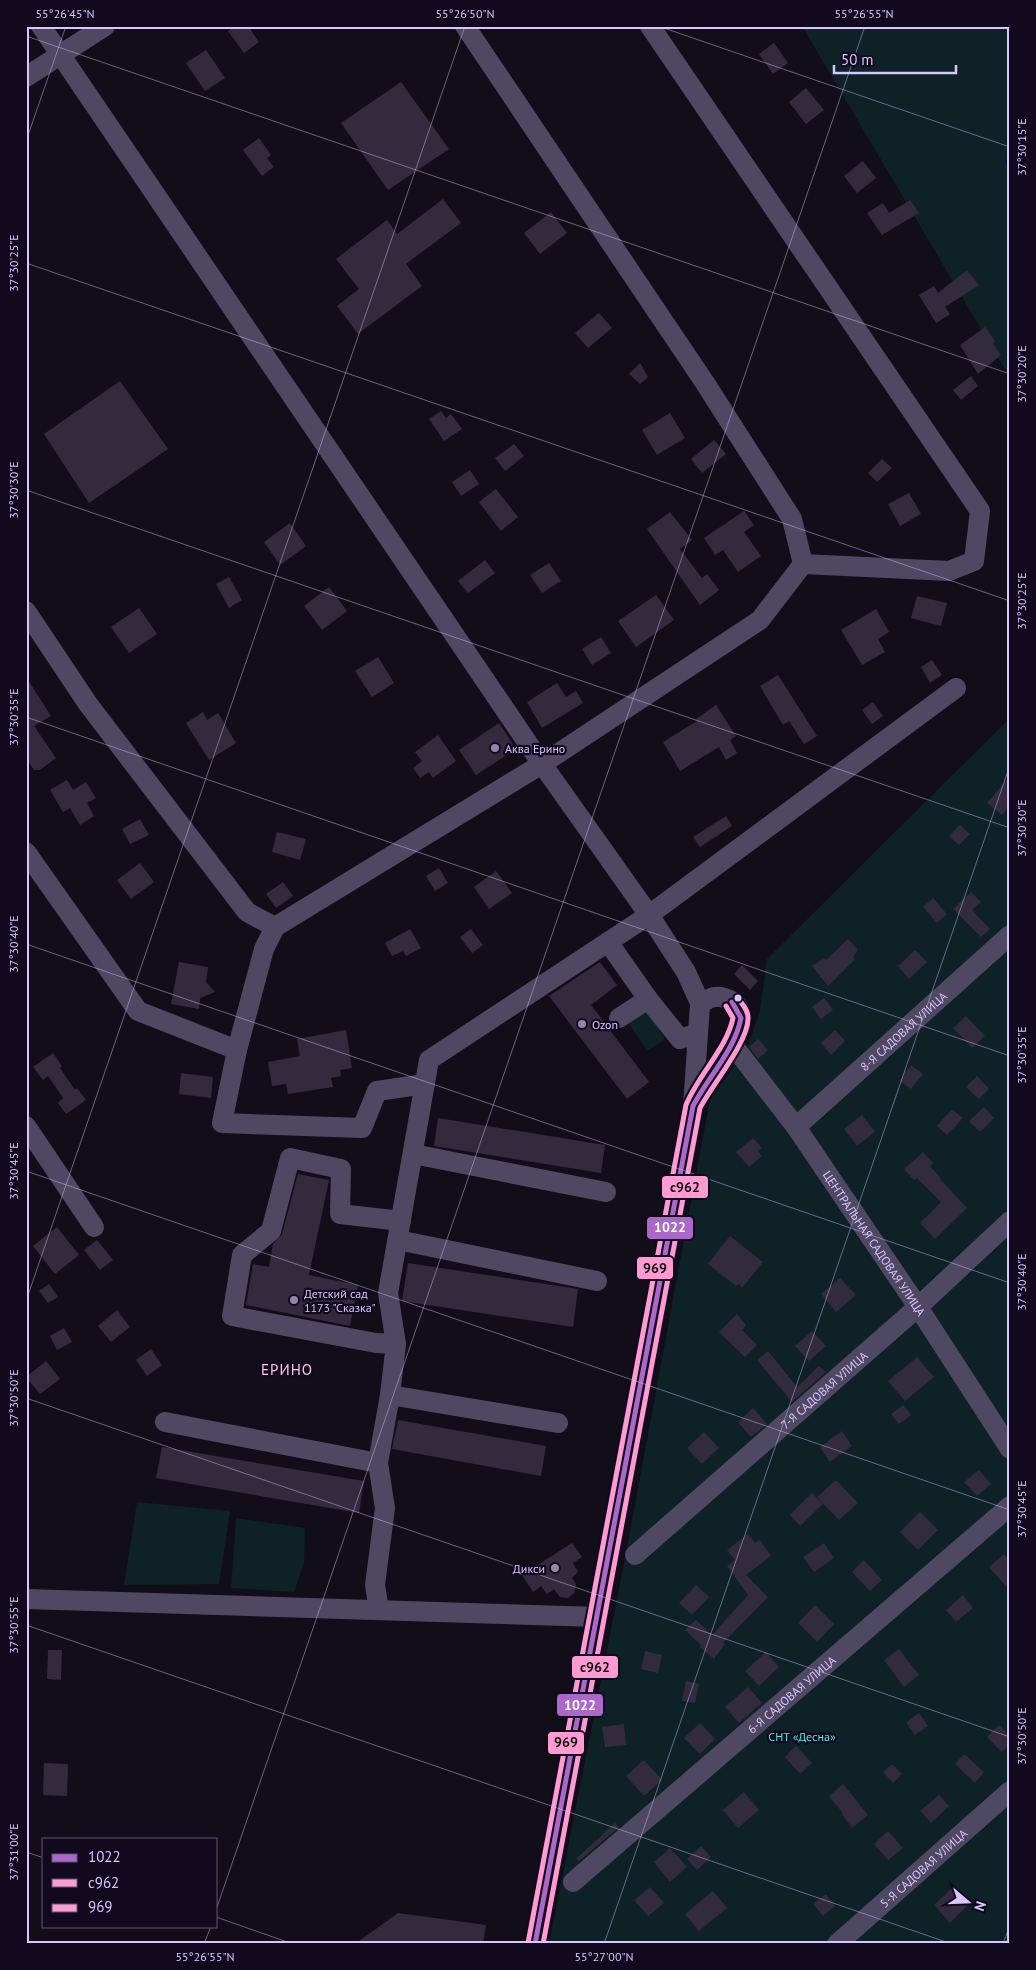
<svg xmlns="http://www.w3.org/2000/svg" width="1036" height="1970" font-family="'PT Sans',sans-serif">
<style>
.green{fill:#0d2126}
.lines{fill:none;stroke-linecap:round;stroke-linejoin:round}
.stream{stroke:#050d39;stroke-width:5}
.building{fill:#322b3d}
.minor{stroke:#4f4863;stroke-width:20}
.bus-1-casing{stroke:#11091e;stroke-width:9}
.bus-2-casing{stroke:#11091e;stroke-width:9}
.bus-3-casing{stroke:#11091e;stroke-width:9}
.bus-1{stroke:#ac68c9;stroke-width:5}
.bus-2{stroke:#ff9ad2;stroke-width:5}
.bus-3{stroke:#ff9ad2;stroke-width:5}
.ticks{fill:none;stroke:#d8c6ff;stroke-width:1;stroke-opacity:0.45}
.poi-dot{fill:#9386ae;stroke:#11091e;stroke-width:2}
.bus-dot{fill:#d8c6ff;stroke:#11091e;stroke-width:2}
.labels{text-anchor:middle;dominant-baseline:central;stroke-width:4.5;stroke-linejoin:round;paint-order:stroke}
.poi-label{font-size:12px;fill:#d8c6ff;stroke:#11091e;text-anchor:start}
.street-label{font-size:12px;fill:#d8c6ff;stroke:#11091e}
.park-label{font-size:12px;fill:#46ebe3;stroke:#11091e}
.quarter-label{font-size:15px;letter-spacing:1px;fill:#ffc8e0;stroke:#11091e}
.line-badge{stroke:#11091e;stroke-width:2}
.badge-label{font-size:14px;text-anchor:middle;font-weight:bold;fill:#fff}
.pale-badge-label{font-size:14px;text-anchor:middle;font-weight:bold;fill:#111}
.neatline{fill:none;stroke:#d8c6ff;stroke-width:2}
.ticks-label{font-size:12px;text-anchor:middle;fill:#d8c6ff}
</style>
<rect width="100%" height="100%" fill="#120e19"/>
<g class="green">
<path d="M802 26H1010V378Z"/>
<path d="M1010 718V1944H549L627 1548 710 1099 747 1049 760 1011 767 959Z"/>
<path d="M645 1007 665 1039 647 1051 626 1019Z"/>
<path d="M137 1502 230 1511 219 1584 124 1585Z"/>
<path d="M236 1518 305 1528 304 1563 294 1592 231 1588Z"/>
</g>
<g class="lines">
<path class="stream" d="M1008 162 1010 161"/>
</g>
<g class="building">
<path d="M235 26H248L259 42 244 53 228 31Z"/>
<path d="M774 43 788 63 773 74 759 54Z"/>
<path d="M206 50 225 78 205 91 186 63Z"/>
<path d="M401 82 449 149 388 190 341 123Z"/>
<path d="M806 88 824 110 806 124 789 102Z"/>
<path d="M259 138 271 155 267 158 274 167 262 176 243 150Z"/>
<path d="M863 161 876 178 857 193 844 176Z"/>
<path d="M443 199 461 223 406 264 422 286 358 334 337 306 359 289 336 259 387 220 397 234Z"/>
<path d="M910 200 919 213 882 235 867 213 883 203 889 213Z"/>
<path d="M551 212 567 233 540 254 524 233Z"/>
<path d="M967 270 979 285 945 307 950 314 936 323 919 295 934 286 938 293Z"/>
<path d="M599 313 612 328 588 348 575 333Z"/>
<path d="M985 327 995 341 993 344 1001 355 978 374 960 345Z"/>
<path d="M640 363 648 377 640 384 629 374Z"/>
<path d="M971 376 978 386 961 400 953 390Z"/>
<path d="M120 381 168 449 89 503 44 434Z"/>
<path d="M441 411 446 418 451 414 462 429 444 441 429 419Z"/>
<path d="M670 413 685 438 657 455 642 430Z"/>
<path d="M714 440 726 454 702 473 691 459Z"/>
<path d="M514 444 524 456 505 471 495 458Z"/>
<path d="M882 459 892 468 877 482 868 473Z"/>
<path d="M470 470 479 484 461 496 452 482Z"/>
<path d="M496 489 518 517 501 531 479 502Z"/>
<path d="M909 493 921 514 900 526 888 504Z"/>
<path d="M744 511 754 525 744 532 761 556 738 572 723 550 715 555 704 538Z"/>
<path d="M670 512 692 540 680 549 702 578 707 574 719 590 700 605 647 529Z"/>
<path d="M290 523 306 546 280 565 264 542Z"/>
<path d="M485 560 495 573 468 593 458 581Z"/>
<path d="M549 563 561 581 542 593 530 575Z"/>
<path d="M229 577 242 600 229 608 216 584Z"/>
<path d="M329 587 347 611 322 630 304 606Z"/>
<path d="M656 595 674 620 636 647 618 621Z"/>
<path d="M917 596 947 603 941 626 911 618Z"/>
<path d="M139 608 157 634 129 653 111 627Z"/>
<path d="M876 609 889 632 878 639 885 652 862 665 841 630Z"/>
<path d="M601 637 611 653 592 665 582 649Z"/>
<path d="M378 657 394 683 372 697 355 671Z"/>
<path d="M932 660 942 675 930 683 921 667Z"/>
<path d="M778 675 817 736 804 744 789 721 783 725 760 686Z"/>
<path d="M26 677 51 716 34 726 56 758 40 770H34L26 758Z"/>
<path d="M557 683 566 697 576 691 583 703 542 728 527 702Z"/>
<path d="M873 702 883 716 872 724 862 710Z"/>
<path d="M716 705 736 736 730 740 737 753 726 760 719 747 680 771 663 742 697 721 696 719Z"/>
<path d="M203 712 207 720 218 713 236 743 209 760 186 723Z"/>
<path d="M499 723 516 749 476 775 459 750Z"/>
<path d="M438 735 456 761 433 778 429 772 420 778 413 768 422 761 415 752Z"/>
<path d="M1010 776V805L1002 815 987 803Z"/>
<path d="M67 780 73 790 86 782 96 798 87 803 94 816 80 825 70 808 63 812 50 790Z"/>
<path d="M726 816 732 826 700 847 693 837Z"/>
<path d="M140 819 149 835 130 844 122 829Z"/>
<path d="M960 825 970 834 959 845 949 836Z"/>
<path d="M277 832 306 839 300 860 272 852Z"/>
<path d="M140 863 154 882 131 899 117 880Z"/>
<path d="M439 868 448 883 435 891 426 876Z"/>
<path d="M496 871 512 893 489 909 474 887Z"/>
<path d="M283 882 293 896 276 908 266 894Z"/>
<path d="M971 892 981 902 972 910 990 929 981 937 953 909Z"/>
<path d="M933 898 947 914 937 923 923 907Z"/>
<path d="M410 929 421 948 406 956 403 951 392 956 385 943Z"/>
<path d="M471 929 483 945 472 953 460 937Z"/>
<path d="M848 939 858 950 853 957 855 959 828 986 812 966 824 958 826 960Z"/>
<path d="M915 950 927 962 909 979 898 966Z"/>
<path d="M179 962 208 967 206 982 215 992 200 998 199 1009 171 1004Z"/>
<path d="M600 962 617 985 591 1005 649 1082 627 1099 549 996Z"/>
<path d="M742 965 758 981 750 990 734 974Z"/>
<path d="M824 998 833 1010 821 1019 812 1007Z"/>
<path d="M966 1016 985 1036 972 1048 953 1028Z"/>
<path d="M346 1030 352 1068 340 1070 341 1076 331 1078 333 1087 288 1094 286 1084 272 1086 268 1062 300 1056 297 1039Z"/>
<path d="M835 1030 845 1041 831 1055 821 1043Z"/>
<path d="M758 1039 768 1050 758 1059 749 1047Z"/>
<path d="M53 1053 62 1066 60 1068 75 1090 77 1088 86 1100 66 1114 58 1103 63 1098 48 1076 43 1080 33 1067Z"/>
<path d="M911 1065 923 1074 911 1089 899 1081Z"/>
<path d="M181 1073 213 1077 211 1098 179 1094Z"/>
<path d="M977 1076 989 1089 979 1099 966 1087Z"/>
<path d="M984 1107 994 1118 980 1132 969 1121Z"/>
<path d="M952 1109 963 1118 947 1135 937 1126Z"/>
<path d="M862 1115 875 1132 857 1146 844 1129Z"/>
<path d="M438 1118 605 1145 601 1173 434 1146Z"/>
<path d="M753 1138 762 1148 758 1151 762 1156 749 1167 736 1152Z"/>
<path d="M923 1152 933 1163 930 1166 941 1178 940 1179 967 1208 935 1239 920 1223 941 1202 917 1178 914 1180 904 1169Z"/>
<path d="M298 1174 329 1180 309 1275 358 1285 350 1326 246 1305 253 1264 269 1267 273 1244 282 1234Z"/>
<path d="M57 1227 79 1255 55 1274 33 1246Z"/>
<path d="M730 1236 763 1262 742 1288 739 1284 736 1286 708 1264Z"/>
<path d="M97 1240 113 1260 100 1270 84 1250Z"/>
<path d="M408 1263 578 1289 573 1327 402 1301Z"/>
<path d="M840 1278 856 1295 836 1312 821 1294Z"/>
<path d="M49 1284 58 1297 48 1303 39 1291Z"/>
<path d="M117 1310 130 1327 111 1342 98 1326Z"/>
<path d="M737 1314 746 1325 742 1330 757 1345 745 1357 719 1332Z"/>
<path d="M64 1328 72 1342 57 1350 50 1336Z"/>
<path d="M812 1331 826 1346 809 1361 795 1346Z"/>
<path d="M151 1349 162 1365 147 1376 136 1360Z"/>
<path d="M768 1351 797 1387 819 1366 826 1372 792 1402 757 1360Z"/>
<path d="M917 1357 934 1377 905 1401 888 1381Z"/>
<path d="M46 1361 60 1379 40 1394 26 1377Z"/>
<path d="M903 1405 911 1415 899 1424 891 1414Z"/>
<path d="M753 1408 767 1424 751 1437 738 1422Z"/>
<path d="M398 1420 546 1446 541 1476 392 1449Z"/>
<path d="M842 1431 852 1446 830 1462 820 1447Z"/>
<path d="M704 1432 719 1448 702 1464 687 1448Z"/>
<path d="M162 1447 364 1481 359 1513 156 1478Z"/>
<path d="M979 1470 991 1484 977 1496 964 1482Z"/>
<path d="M836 1480 858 1503 839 1520 817 1497Z"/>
<path d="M812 1493 823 1504 800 1526 790 1515Z"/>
<path d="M920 1512 938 1530 918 1550 900 1532Z"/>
<path d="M748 1534 755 1543 760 1540 771 1556 746 1575 768 1597 723 1643 725 1644 714 1659 700 1647 701 1645 685 1630 696 1620 712 1635 748 1595 727 1566 735 1560 727 1550Z"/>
<path d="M572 1543 582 1557 573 1563 578 1572 572 1578 576 1584 574 1593 568 1598 560 1597 554 1589 547 1594 541 1586 533 1592 522 1575Z"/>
<path d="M824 1543 834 1558 814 1572 803 1557Z"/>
<path d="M1004 1554 1010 1561V1591L989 1567Z"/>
<path d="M864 1560 882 1580 870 1591 852 1572Z"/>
<path d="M696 1585 709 1597 692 1615 679 1603Z"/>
<path d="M963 1595 973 1608 956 1622 946 1610Z"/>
<path d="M815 1605 834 1624 817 1642 798 1623Z"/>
<path d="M899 1649 919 1675 904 1687 884 1660Z"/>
<path d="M48 1650H62L61 1680 47 1679Z"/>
<path d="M645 1651 662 1655 658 1673 641 1669Z"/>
<path d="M766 1652 779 1667 759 1686 745 1671Z"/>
<path d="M686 1681 699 1684 695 1703 682 1701Z"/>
<path d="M748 1687 762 1703 739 1723 725 1707Z"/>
<path d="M919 1713 928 1726 915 1735 906 1723Z"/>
<path d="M700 1723 715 1739 700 1754 684 1738Z"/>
<path d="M624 1724 626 1745 605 1747 602 1727Z"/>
<path d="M999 1725 1010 1736V1744L1002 1752 987 1737Z"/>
<path d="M796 1746 812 1763 800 1774 785 1757Z"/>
<path d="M964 1754 984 1772 975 1783 955 1764Z"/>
<path d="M644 1760 662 1780 644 1796 626 1776Z"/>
<path d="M44 1763 68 1764 67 1796 43 1795Z"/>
<path d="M892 1764 902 1774 893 1783 883 1772Z"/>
<path d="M843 1784 868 1815 852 1828 842 1814 843 1813 829 1796Z"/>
<path d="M744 1792 759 1810 738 1828 723 1810Z"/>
<path d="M939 1795 949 1806 931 1823 920 1811Z"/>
<path d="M615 1823 619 1827 579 1861 576 1859Z"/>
<path d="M888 1831 903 1848 888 1860 874 1844Z"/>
<path d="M701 1846 711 1857 697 1870 687 1859Z"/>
<path d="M670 1848 687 1867 670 1882 654 1862Z"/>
<path d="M650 1887 664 1903 648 1916 634 1900Z"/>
<path d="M953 1887 969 1904 950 1923 934 1905Z"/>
<path d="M713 1891 727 1908 699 1931 685 1914Z"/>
<path d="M826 1894 835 1906 823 1916 813 1904Z"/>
<path d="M398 1913 486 1925 483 1944H355Z"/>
</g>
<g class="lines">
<g class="minor">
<path d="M41 26 542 764 649 915 686 972 700 1003"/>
<path d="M465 26 705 383 792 519 803 564"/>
<path d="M26 77 105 26"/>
<path d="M26 611 88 704 247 912 275 927"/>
<path d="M26 852 138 1011 237 1050"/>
<path d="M608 942 648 999"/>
<path d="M619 1018 648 999 680 1039 698 1033"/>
<path id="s1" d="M732 1044 796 1127 918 1307 1010 1449"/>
<path d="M425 1084 377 1091 362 1128 222 1123 237 1050 264 949 275 927 542 764 760 620 803 564 949 571 974 561 980 511 650 26"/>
<path d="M26 1126 94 1227"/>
<path id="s2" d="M796 1127 1010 935"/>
<path d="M413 1154 606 1192"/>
<path d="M398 1240 597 1281"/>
<path d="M396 1344 376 1343 232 1316 242 1255 271 1231 290 1158 341 1169 340 1214 401 1221"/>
<path d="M390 1395 558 1423"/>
<path d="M165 1422 378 1463"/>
<path id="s3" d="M635 1555 918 1307 1010 1221"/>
<path d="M26 1599 598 1617"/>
<path d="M379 1610 375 1585 385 1508 378 1463 390 1395 396 1344 388 1293 429 1060 649 915 956 688"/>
<path id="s4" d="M573 1882 1010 1506"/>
<path d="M535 1944 693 1106 700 1005C707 999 712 996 721 997 767 1007 719 1061 707 1079 701 1087 697 1097 693 1106"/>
<path id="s5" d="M837 1944 1010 1791"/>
</g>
<g class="bus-1-casing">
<path id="bus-1" d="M535 1944 693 1106C708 1077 735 1050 741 1018L732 1002"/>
</g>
<g class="bus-2-casing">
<path id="bus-2" d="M543 1944 700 1108C712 1085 748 1042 748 1019 749 1011 742 1004 738 998"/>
</g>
<g class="bus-3-casing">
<path id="bus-3" d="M528 1943 686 1105C698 1075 727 1048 733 1018L726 1006"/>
</g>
<use href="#bus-1" class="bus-1"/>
<use href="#bus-2" class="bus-2"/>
<use href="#bus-3" class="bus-3"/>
</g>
<path class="ticks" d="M658 26 1010 147M26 36 1010 374M26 141 66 26M26 263 1010 601M26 490 1010 828M26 717 1010 1056M26 944 1010 1283M26 1171 1010 1510M26 1301 465 26M26 1398 1010 1737M26 1625 952 1944M26 1852 44 1858M216 1910 865 26M216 1917 293 1944M204 1944 211 1926M604 1944 1010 765M1003 1944 1010 1925"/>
<g class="poi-dot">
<circle cx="495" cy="748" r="5"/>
<circle cx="582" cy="1024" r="5"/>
<circle cx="294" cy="1300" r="5"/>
<circle cx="555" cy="1568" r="5"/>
</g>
<circle class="bus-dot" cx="738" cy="998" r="4.5"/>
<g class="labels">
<g class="poi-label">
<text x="505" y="748">Аква Ерино</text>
<text x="592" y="1024">Ozon</text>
<text x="304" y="1293">Детский сад<tspan x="304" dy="14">1173 "Сказка"</tspan></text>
<text x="545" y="1568" text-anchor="end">Дикси</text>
</g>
<g class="street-label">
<text stroke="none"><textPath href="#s2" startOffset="144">8-Я САДОВАЯ УЛИЦА</textPath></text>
<text stroke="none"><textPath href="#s1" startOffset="245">ЦЕНТРАЛЬНАЯ САДОВАЯ УЛИЦА</textPath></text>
<text stroke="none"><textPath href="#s3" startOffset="251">7-Я САДОВАЯ УЛИЦА</textPath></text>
<text stroke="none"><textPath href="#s4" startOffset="288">6-Я САДОВАЯ УЛИЦА</textPath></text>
<text stroke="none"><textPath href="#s5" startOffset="115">5-Я САДОВАЯ УЛИЦА</textPath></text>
</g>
<g class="park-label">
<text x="802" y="1736">СНТ «Десна»</text>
</g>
<g class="quarter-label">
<text x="287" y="1369">ЕРИНО</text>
</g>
</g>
<g class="line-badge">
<rect x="661" y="1175" width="48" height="24" rx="5" fill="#ff9ad2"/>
<rect x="646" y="1216" width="48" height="24" rx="5" fill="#ac68c9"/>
<rect x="636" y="1256" width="38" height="24" rx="5" fill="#ff9ad2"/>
<rect x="571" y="1655" width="48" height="24" rx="5" fill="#ff9ad2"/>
<rect x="556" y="1693" width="48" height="24" rx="5" fill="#ac68c9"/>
<rect x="547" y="1731" width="38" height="24" rx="5" fill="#ff9ad2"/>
</g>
<g class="badge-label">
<text x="670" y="1232">1022</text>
<text x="580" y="1710">1022</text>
</g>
<g class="pale-badge-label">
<text x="685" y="1192">с962</text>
<text x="655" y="1273">969</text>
<text x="595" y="1672">с962</text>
<text x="566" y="1747">969</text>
</g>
<rect width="1036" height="1970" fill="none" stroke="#11091e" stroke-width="55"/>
<rect x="42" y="1838" width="175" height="90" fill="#11091e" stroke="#615578"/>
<rect x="52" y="1854" width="25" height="8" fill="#ac68c9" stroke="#615578"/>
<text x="88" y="1862" font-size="15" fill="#d8c6ff">1022</text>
<rect x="52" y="1879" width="25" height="8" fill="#ff9ad2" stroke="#615578"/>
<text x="88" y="1888" font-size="15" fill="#d8c6ff">с962</text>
<rect x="52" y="1904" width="25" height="8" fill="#ff9ad2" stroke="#615578"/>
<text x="88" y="1912" font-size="15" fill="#d8c6ff">969</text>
<g transform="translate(968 1902) rotate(109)" stroke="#11091e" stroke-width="4" paint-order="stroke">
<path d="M0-4L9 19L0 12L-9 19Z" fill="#d8c6ff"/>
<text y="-8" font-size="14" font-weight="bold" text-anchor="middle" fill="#d8c6ff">N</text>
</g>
<path d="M834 65v8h122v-8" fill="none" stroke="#d8c6ff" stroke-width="2.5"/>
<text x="841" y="65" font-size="15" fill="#d8c6ff" stroke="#11091e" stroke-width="4" paint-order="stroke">50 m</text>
<rect x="28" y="28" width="980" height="1914" class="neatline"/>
<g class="ticks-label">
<text x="65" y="18">55°26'45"N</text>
<text x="465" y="18">55°26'50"N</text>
<text x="864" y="18">55°26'55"N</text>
<text transform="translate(1022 147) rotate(-90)" y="4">37°30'15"E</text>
<text transform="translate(14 263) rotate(-90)" y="4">37°30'25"E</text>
<text transform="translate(1022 374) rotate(-90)" y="4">37°30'20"E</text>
<text transform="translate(14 490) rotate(-90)" y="4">37°30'30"E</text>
<text transform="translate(1022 601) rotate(-90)" y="4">37°30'25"E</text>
<text transform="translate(14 717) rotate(-90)" y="4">37°30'35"E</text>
<text transform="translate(1022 828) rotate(-90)" y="4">37°30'30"E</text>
<text transform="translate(14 944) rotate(-90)" y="4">37°30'40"E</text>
<text transform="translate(1022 1055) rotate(-90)" y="4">37°30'35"E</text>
<text transform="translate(14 1171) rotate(-90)" y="4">37°30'45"E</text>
<text transform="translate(1022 1282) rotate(-90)" y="4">37°30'40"E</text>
<text transform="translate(14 1398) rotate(-90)" y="4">37°30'50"E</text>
<text transform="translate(1022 1509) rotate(-90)" y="4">37°30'45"E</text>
<text transform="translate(14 1625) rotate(-90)" y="4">37°30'55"E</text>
<text transform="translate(1022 1736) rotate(-90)" y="4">37°30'50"E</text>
<text transform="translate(14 1852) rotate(-90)" y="4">37°31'00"E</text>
<text x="205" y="1961">55°26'55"N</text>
<text x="604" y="1961">55°27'00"N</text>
</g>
</svg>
